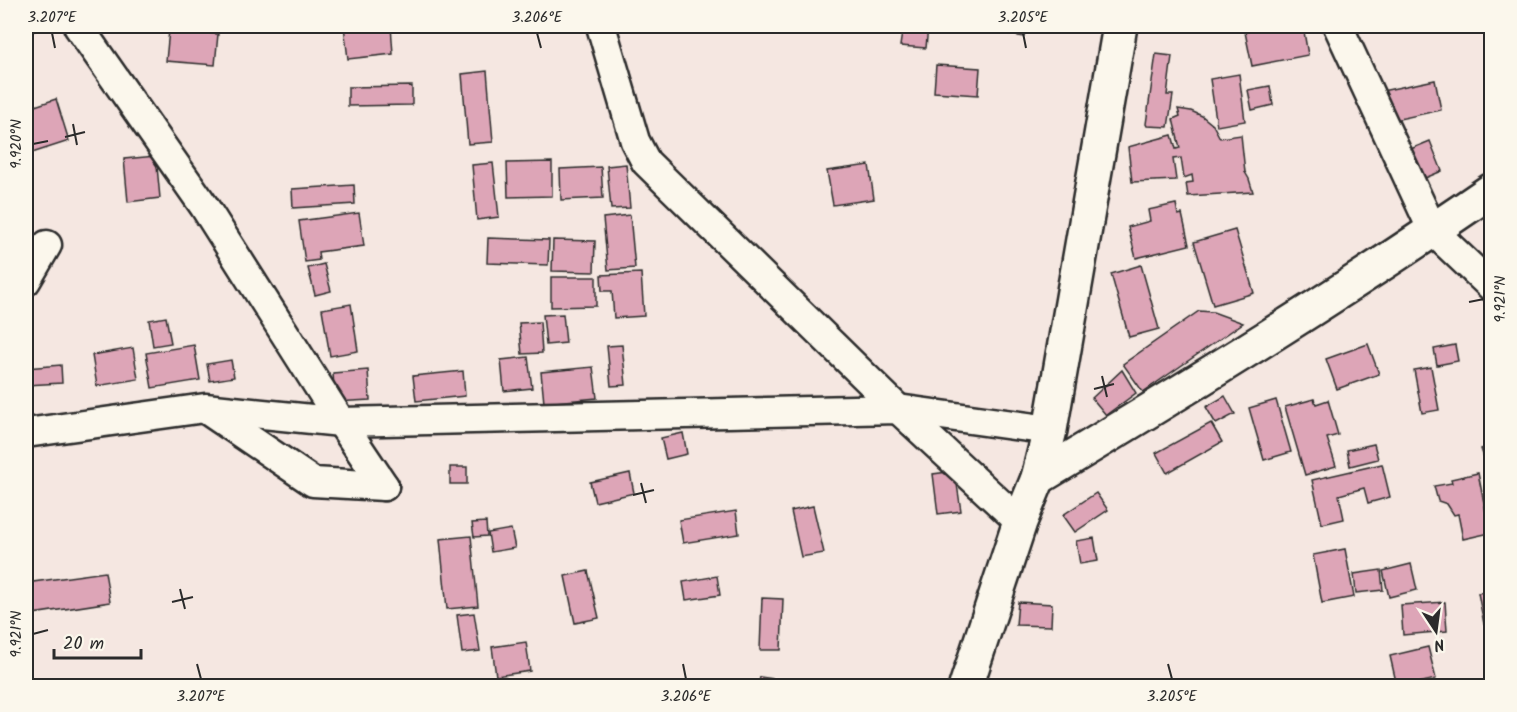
<svg xmlns="http://www.w3.org/2000/svg" width="1517" height="712" font-family="Kalam,sans-serif">
<style>
.building{fill:#dda5b7;stroke:#2b2b2b;stroke-width:1.5}
.lines{fill:none;stroke-linecap:round;stroke-linejoin:round}
.minor-casing{stroke:#2b2b2b;stroke-width:33}
.tertiary-casing{stroke:#2b2b2b;stroke-width:38}
.secondary-casing{stroke:#2b2b2b;stroke-width:38}
.minor{stroke:#fbf7ec;stroke-width:28}
.tertiary{stroke:#fbf7ec;stroke-width:33}
.secondary{stroke:#fbf7ec;stroke-width:33}
.ticks{fill:none;stroke:#2b2b2b;stroke-width:2}
.neatline{fill:none;stroke:#2b2b2b;stroke-width:2}
.ticks-label{font-size:15px;text-anchor:middle;fill:#2b2b2b}
</style>
<rect width="100%" height="100%" fill="#f5e7e1"/>
<filter id="ink" filterUnits="userSpaceOnUse"><feTurbulence type="fractalNoise" baseFrequency=".0167" numOctaves="2"/><feDisplacementMap in="SourceGraphic" scale="12" xChannelSelector="R" yChannelSelector="G"/><feConvolveMatrix kernelMatrix="1 2 1 2 8 2 1 2 1" color-interpolation-filters="sRGB"/></filter>
<g filter="url(#ink)">
<g class="building">
<path d="M26 26H41L42 27 26 35Z"/>
<path d="M344 26H391L393 54 348 59Z"/>
<rect x="692" y="26" width="60" height="1"/>
<path d="M903 26H928L926 48 900 46Z"/>
<path d="M996 26H1026L1024 37 995 32Z"/>
<path d="M1279 26H1303L1308 55 1252 66 1245 32Z"/>
<path d="M169 30 218 34 215 65 166 61Z"/>
<path d="M1156 54 1172 56 1167 95H1173L1168 127 1147 126 1146 124Z"/>
<path d="M936 65 980 68 978 95 934 92Z"/>
<path d="M487 71 493 142 468 144 462 74Z"/>
<path d="M1239 74 1245 121 1217 126 1210 79Z"/>
<path d="M1435 80 1441 110 1399 119 1400 130 1382 91Z"/>
<path d="M412 86V105L348 106V87Z"/>
<path d="M1270 86 1273 105 1252 110 1248 90Z"/>
<path d="M56 99 69 141 26 155V109Z"/>
<path d="M1178 109 1191 111 1202 116 1213 125 1220 138 1241 135 1245 172 1249 179 1253 192 1188 196 1186 183 1193 182 1192 175 1184 178 1181 158 1173 159 1176 180 1132 182 1128 147 1172 135 1176 149 1180 148 1173 119 1180 116Z"/>
<path d="M1430 141 1442 171 1413 183 1401 153Z"/>
<path d="M156 156 160 198 128 202 124 159Z"/>
<path d="M552 162V196L508 197 507 163Z"/>
<path d="M493 163 499 217 477 220 472 165Z"/>
<path d="M626 164 630 208 611 209 607 166Z"/>
<path d="M869 165 874 199 833 205 827 171Z"/>
<path d="M601 167 603 198 561 200 560 169Z"/>
<path d="M354 185 355 204 293 208 292 189Z"/>
<path d="M1176 204 1178 215 1182 214 1189 245 1136 258 1128 227 1150 221 1148 210Z"/>
<path d="M359 213 364 246 318 252 319 260 305 262 299 221Z"/>
<path d="M630 215 635 268 608 270 603 218Z"/>
<path d="M1235 230 1254 293 1213 305 1194 242Z"/>
<path d="M488 238 549 240 548 265 487 263Z"/>
<path d="M553 240 595 241 594 272 552 271Z"/>
<path d="M324 264 331 291 315 295 308 268Z"/>
<path d="M1141 265 1159 329 1129 337 1111 274Z"/>
<path d="M641 273 644 316 614 318 612 291H602L601 275Z"/>
<path d="M551 277H596V306L551 307Z"/>
<path d="M351 304 358 351 330 356 322 309Z"/>
<path d="M1199 311 1213 312 1243 323 1143 392 1123 364Z"/>
<path d="M563 314 566 343 546 345 543 315Z"/>
<path d="M166 317 171 343 153 346 149 320Z"/>
<path d="M540 322 542 353 522 354 519 323Z"/>
<path d="M1368 344 1379 374 1337 389 1326 359Z"/>
<path d="M194 345 200 380 152 388 146 353Z"/>
<path d="M622 345 626 385 611 386 607 346Z"/>
<path d="M1455 345 1458 361 1437 365 1434 349Z"/>
<path d="M133 348 138 379 97 386 92 355Z"/>
<path d="M528 357 532 388 504 391 501 360Z"/>
<path d="M231 360 234 377 210 381 207 364Z"/>
<path d="M61 365 62 383 26 385V368Z"/>
<path d="M593 367 597 398 544 403 541 372Z"/>
<path d="M1431 367 1439 410 1422 413 1414 370Z"/>
<path d="M368 370 370 400 335 402 333 373Z"/>
<path d="M1122 370 1136 393 1106 415 1092 398Z"/>
<path d="M463 371 465 396 416 401 413 376Z"/>
<path d="M1225 396 1235 414 1216 424 1206 407Z"/>
<path d="M1314 399 1316 404 1328 400 1338 435 1327 438 1336 466 1305 475 1285 407Z"/>
<path d="M1276 400 1291 452 1264 460 1249 408Z"/>
<path d="M1211 423 1222 442 1167 473 1156 453Z"/>
<path d="M683 433 687 454 666 459 661 438Z"/>
<path d="M1374 444 1378 459 1350 466 1347 450Z"/>
<path d="M1492 445V477H1491L1481 449Z"/>
<path d="M1382 464 1390 497 1368 503 1364 488 1339 495 1344 519 1322 524 1312 480Z"/>
<rect x="450" y="467" width="17" height="17"/>
<path d="M955 471 961 511 938 514 933 474Z"/>
<path d="M630 473 634 493 595 502 590 482Z"/>
<path d="M1478 473 1490 533 1463 539 1458 514 1454 515 1447 504 1438 501 1434 486 1452 483 1451 479Z"/>
<path d="M1492 484V508L1485 485Z"/>
<path d="M1096 493 1108 510 1075 532 1063 515Z"/>
<path d="M813 506 824 553 801 557 791 511Z"/>
<path d="M736 511 739 534 683 543 679 520Z"/>
<path d="M486 522 487 536 474 537 472 523Z"/>
<path d="M511 529 515 548 491 552 488 533Z"/>
<path d="M471 536 478 606 447 609 440 539Z"/>
<path d="M1094 538 1098 561 1080 564 1076 541Z"/>
<path d="M1345 549 1354 597 1322 603 1313 555Z"/>
<path d="M1411 564 1417 590 1389 597 1383 571Z"/>
<path d="M1381 570 1383 590 1356 593 1354 574Z"/>
<path d="M588 571 599 618 575 623 565 576Z"/>
<path d="M105 572 110 602 26 615V583Z"/>
<path d="M717 576 720 595 686 600 683 582Z"/>
<path d="M1492 591V622L1484 624 1478 593Z"/>
<path d="M762 598 783 599 781 650H760Z"/>
<path d="M1018 602 1052 604 1051 626 1016 625Z"/>
<path d="M1445 602 1447 631 1403 635 1401 605Z"/>
<path d="M474 613 480 651 462 653 457 615Z"/>
<path d="M526 642 530 671 496 676 492 647Z"/>
<path d="M1428 647 1436 679 1405 686H1397L1390 656Z"/>
<path d="M760 677 823 686H758Z"/>
</g>
<g class="lines">
<g class="minor-casing">
<g id="minor">
<path d="M78 26 204 206 341 422 384 486"/>
<path d="M601 26 635 141 646 162 898 409 1020 522"/>
<path d="M1338 26 1433 231 1492 287"/>
<path d="M26 281 47 245"/>
<path d="M207 410 313 482 384 486"/>
<path d="M26 433 205 408 341 422 898 409 1050 430"/>
</g>
</g>
<g class="tertiary-casing">
<path id="tertiary" d="M1038 478C1191 386 1344 292 1492 190"/>
</g>
<g class="secondary-casing">
<path id="secondary" d="M966 686 1020 522 1038 478 1050 430 1120 26"/>
</g>
<use href="#minor" class="minor"/>
<use href="#tertiary" class="tertiary"/>
<use href="#secondary" class="secondary"/>
</g>
</g>
<path class="ticks" d="M52 33 55 48M537 33 541 48M1023 33 1026 48M73 124 77 145M65 137 85 132M33 144 48 141M1469 302 1484 299M1102 376 1107 397M1094 389 1114 384M641 483 646 503M633 495 654 490M180 589 185 609M172 602 193 597M33 634 48 630M197 664 201 679M683 664 686 679M1168 664 1172 679"/>
<rect width="1517" height="712" fill="none" stroke="#fbf7ec" stroke-width="66"/>
<g transform="translate(1436 631) rotate(167)" stroke="#fbf7ec" stroke-width="4.5" paint-order="stroke">
<path d="M0-4.5L10 22L0 15L-10 22Z" fill="#2b2b2b"/>
<text y="-9" font-size="16" font-weight="bold" text-anchor="middle" fill="#2b2b2b">N</text>
</g>
<path d="M54 649v9h87v-9" fill="none" stroke="#2b2b2b" stroke-width="3"/>
<text x="63" y="649" font-size="18" fill="#2b2b2b" stroke="#fbf7ec" stroke-width="4.5" paint-order="stroke">20 m</text>
<rect x="33" y="33" width="1451" height="646" class="neatline"/>
<g class="ticks-label">
<text x="52" y="22">3.207°E</text>
<text x="537" y="22">3.206°E</text>
<text x="1023" y="22">3.205°E</text>
<text transform="translate(16 144) rotate(-90)" y="5">9.920°N</text>
<text transform="translate(1500 299) rotate(-90)" y="5">9.921°N</text>
<text transform="translate(16 634) rotate(-90)" y="5">9.921°N</text>
<text x="201" y="701">3.207°E</text>
<text x="686" y="701">3.206°E</text>
<text x="1172" y="701">3.205°E</text>
</g>
</svg>
